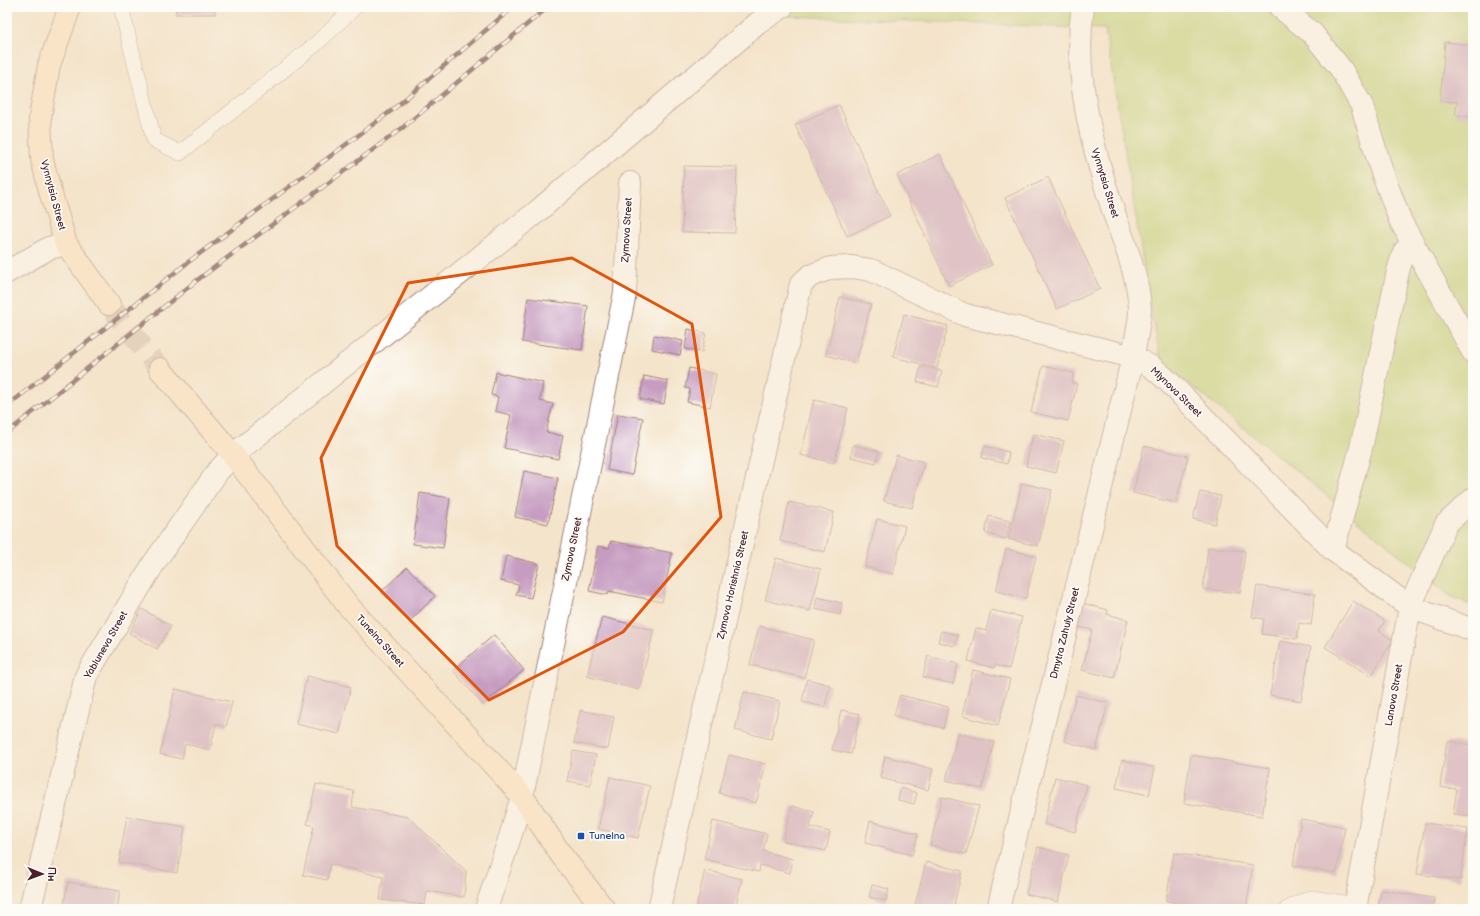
<svg xmlns="http://www.w3.org/2000/svg" width="1480" height="916" font-family="'Balsamiq Sans',sans-serif">
<style>
.green{fill:#bad277;stroke:#827851}
.building{fill:#c69cc1}
.lines{fill:none;stroke-linecap:round;stroke-linejoin:round}
.secondary-tunnel{stroke:#d2bdab;stroke-width:22;stroke-dasharray:22 11;stroke-linecap:butt}
.service-casing{stroke:#9f827b;stroke-width:16}
.minor-casing{stroke:#9f827b;stroke-width:24}
.secondary-casing{stroke:#9f827b;stroke-width:24}
.service{stroke:#fff;stroke-width:15}
.minor{stroke:#fff;stroke-width:22}
.secondary{stroke:#fee5c5;stroke-width:22}
.rail-casing{stroke:#4a1f2b;stroke-width:4.5}
.rail{stroke:#fdfcf7;stroke-width:3;stroke-dasharray:9;stroke-linecap:butt}
.marked{fill:none;stroke:#e0560e;stroke-width:3;stroke-linejoin:round}
.transit-dot{fill:#1a4fb4;stroke:#fdfcf7;stroke-width:1.5}
.labels{text-anchor:middle;dominant-baseline:central;stroke-width:3.5;stroke-linejoin:round;paint-order:stroke}
.street-label{font-size:10px;fill:#4a1f2b;stroke:#fdfcf7}
.transit-label{font-size:10px;fill:#164399;stroke:#fdfcf7;text-anchor:start}
</style>
<rect width="100%" height="100%" fill="#fdfcf7"/>
<filter id="ink" filterUnits="userSpaceOnUse"><feTurbulence type="fractalNoise" baseFrequency=".025" numOctaves="2"/><feDisplacementMap in="SourceGraphic" scale="8" xChannelSelector="R" yChannelSelector="G"/><feConvolveMatrix kernelMatrix="1 2 1 2 8 2 1 2 1" color-interpolation-filters="sRGB"/></filter>
<filter id="wash" filterUnits="userSpaceOnUse"><feTurbulence type="fractalNoise" baseFrequency=".012" numOctaves="4" result="noise"/><feDisplacementMap in="SourceGraphic" scale="16" xChannelSelector="R" yChannelSelector="G"/><feGaussianBlur stdDeviation="0.9" result="paint"/><feColorMatrix in="noise" values="0 0 0 0 0 0 0 0 0 0 0 0 0 0 0 0 0 1.4 0 .05"/><feComposite in="paint" operator="in"/></filter>
<g filter="url(#wash)">
<rect width="100%" height="100%" fill="#f4e4cb"/>
<path class="green" d="M768 7H1473V606L1450 596 1161 361 1150 304 1105 29 763 15Z"/>
<g id="blocks">
<g class="building">
<rect x="176" y="7" width="39" height="7"/>
<path d="M1445 42 1473 45V117L1455 115 1457 102 1440 101Z"/>
<path d="M839 105 890 216 847 236 795 125Z"/>
<path d="M940 154 992 265 949 286 897 175Z"/>
<path d="M684 166 737 167 735 233 682 232Z"/>
<path d="M1048 177 1100 289 1057 309 1005 198Z"/>
<path d="M840 297 871 304 856 363 826 355Z"/>
<path d="M528 298 588 306 582 350 522 342Z"/>
<path d="M904 314 948 326 937 368 893 357Z"/>
<path d="M688 329 706 333 702 352 685 349Z"/>
<path d="M654 335 683 341 680 355 652 349Z"/>
<path d="M921 366 942 371 938 387 917 382Z"/>
<path d="M1043 366 1074 373 1072 383 1077 384 1068 421 1031 412Z"/>
<path d="M689 368 716 374 710 407 687 402 690 389 685 388Z"/>
<path d="M496 372 543 383 540 401 553 404 546 432 563 436 558 459 504 448 511 415 495 411 498 397 491 395Z"/>
<path d="M644 376 668 381 664 404 640 399Z"/>
<path d="M814 400 848 408 834 463 801 455Z"/>
<path d="M618 414 643 418 632 475 607 470Z"/>
<path d="M1033 434 1064 441 1056 473 1026 466Z"/>
<path d="M853 445 879 451 876 463 851 457Z"/>
<path d="M984 446 1009 452 1007 464 982 458Z"/>
<path d="M1144 446 1188 456 1176 503 1133 493Z"/>
<path d="M896 455 924 462 912 508 884 501Z"/>
<path d="M524 471 558 478 548 524 515 517Z"/>
<path d="M1022 483 1052 490 1038 546 1008 539Z"/>
<path d="M1200 492 1221 496 1215 524 1193 519Z"/>
<path d="M420 493 450 498 443 548 413 544Z"/>
<path d="M789 502 834 512 825 552 780 541Z"/>
<path d="M989 516 1010 521 1006 539 985 533Z"/>
<path d="M877 519 905 526 893 574 865 567Z"/>
<path d="M611 541 672 553 662 602 609 591 608 595 589 591 598 546 609 548Z"/>
<path d="M1208 547 1245 551 1240 593 1203 589Z"/>
<path d="M1006 549 1036 556 1026 598 996 591Z"/>
<path d="M506 556 539 564 531 598 516 595 519 585 501 581Z"/>
<path d="M776 558 821 569 810 611 765 600Z"/>
<path d="M407 567 435 596 410 621 381 592Z"/>
<path d="M1257 586 1315 594 1311 625 1299 623 1297 639 1262 634 1264 619 1252 617Z"/>
<path d="M817 597 842 603 840 615 815 609Z"/>
<path d="M1353 601 1385 621 1379 631 1393 640 1371 676 1325 647Z"/>
<path d="M1082 603 1108 610 1107 614 1128 620 1114 678 1082 670 1092 630 1076 626Z"/>
<path d="M142 609 171 626 157 649 129 633Z"/>
<path d="M991 610 1022 617 1009 669 995 665 994 668 968 661 976 628 986 631Z"/>
<path d="M602 617 654 630 639 690 587 676Z"/>
<path d="M759 626 814 640 804 678 750 665Z"/>
<path d="M941 631 958 635 955 646 938 642Z"/>
<path d="M494 635 524 670 483 705 453 670Z"/>
<path d="M1280 641 1311 647 1301 701 1270 695Z"/>
<path d="M928 656 958 664 953 684 923 677Z"/>
<path d="M973 670 1010 679 998 726 962 716Z"/>
<path d="M307 676 351 687 339 734 296 724Z"/>
<path d="M807 679 830 685 825 707 802 702Z"/>
<path d="M175 689 232 702 226 727 216 724 210 750 185 744 182 759 160 754Z"/>
<path d="M744 692 780 701 771 739 735 730Z"/>
<path d="M900 695 948 707 943 728 894 716Z"/>
<path d="M1076 695 1108 703 1096 750 1064 741Z"/>
<path d="M580 710 614 717 608 749 574 743Z"/>
<path d="M841 710 860 714 851 754 832 750Z"/>
<path d="M958 733 994 742 982 789 946 780Z"/>
<path d="M1447 741 1473 745V803L1471 816 1453 814 1457 789 1440 787Z"/>
<path d="M573 751 596 755 590 785 567 781Z"/>
<path d="M729 755 766 764 756 803 719 793Z"/>
<path d="M1191 755 1270 768 1262 816 1184 803Z"/>
<path d="M885 756 933 769 928 790 880 778Z"/>
<path d="M1122 760 1155 768 1149 795 1116 788Z"/>
<path d="M610 777 650 786 638 838 598 829Z"/>
<path d="M1055 777 1087 785 1075 832 1044 824Z"/>
<path d="M316 784 354 791 352 807 408 817 466 871 464 897 427 891 425 905 380 900 383 877 330 864 327 880 303 875 314 826 307 824Z"/>
<path d="M901 788 917 793 914 804 898 800Z"/>
<path d="M942 797 979 806 966 854 930 845Z"/>
<path d="M792 806 814 812 810 827 830 832 826 851 783 841Z"/>
<path d="M127 816 185 827 177 873 119 862Z"/>
<path d="M1301 819 1345 827 1336 873 1293 865Z"/>
<path d="M713 821 767 834 763 851 793 859 790 873 760 865 759 872 704 859Z"/>
<path d="M870 821 918 834 912 855 865 843Z"/>
<path d="M1425 823 1468 829 1460 880 1417 874Z"/>
<path d="M1038 847 1069 855 1058 902 1026 894Z"/>
<path d="M1174 853 1253 865 1246 909H1214L1166 901Z"/>
<path d="M926 862 962 871 953 909H914Z"/>
<path d="M705 870 742 879 735 909 696 908Z"/>
<path d="M68 882 120 891 117 909H63Z"/>
<path d="M872 885 889 889 886 901 869 897Z"/>
<path d="M1381 890 1434 898 1432 909H1378Z"/>
</g>
</g>
</g>
<g filter="url(#ink)">
<use href="#blocks" fill-opacity="0" stroke="#9f827b" stroke-width="1"/>
<g class="lines">
<path class="secondary-tunnel" d="M109 304 160 369"/>
<g class="service-casing">
<g id="service">
<path d="M121 7 154 140 180 153 316 44 355 7"/>
<path d="M1287 909 1307 899 1312 898 1355 905"/>
</g>
</g>
<g class="minor-casing">
<g id="minor">
<path d="M1280 7 1313 34 1341 69 1362 106 1381 169 1400 220 1473 352"/>
<path d="M7 272 49 248 66 244"/>
<path d="M1333 550 1361 448 1398 271 1404 252 1413 243"/>
<path d="M30 909 86 676 154 563 218 471 233 455 539 210 758 23 782 7"/>
<path d="M486 909 510 837 522 796 625 293 630 183"/>
<path d="M659 909 801 284 810 276 831 268 852 267 871 270 965 315 1133 357 1152 367 1168 381 1333 550 1410 607 1473 630"/>
<path d="M998 909 1133 357C1135 341 1140 324 1140 309 1138 272 1122 239 1111 204 1091 142 1073 72 1083 7"/>
<path d="M1355 909 1410 607 1446 524 1473 499"/>
</g>
</g>
<g class="secondary-casing">
<g id="secondary">
<path d="M70 7 49 65 40 118 42 159 50 191 66 244 109 304"/>
<path d="M160 369 233 455 350 608 522 796 562 856 604 909"/>
</g>
</g>
<use href="#service" class="service"/>
<use href="#minor" class="minor"/>
<use href="#secondary" class="secondary"/>
<g class="rail-casing">
<g id="rail">
<path d="M7 406 187 263 391 111 513 7"/>
<path d="M7 433 196 281 401 129 548 7"/>
</g>
</g>
<use href="#rail" class="rail"/>
</g>
</g>
<path d="M0 0H1480V916H0ZM572 258 692 324 721 517 623 632 489 700 337 546 321 458 408 283Z" fill="#f4e4cb" fill-opacity=".55" fill-rule="evenodd"/>
<path class="marked" d="M572 258 692 324 721 517 623 632 489 700 337 546 321 458 408 283Z"/>
<rect class="transit-dot" x="577" y="832" width="8" height="8" rx="2"/>
<g class="labels">
<g class="street-label">
<text transform="translate(1105 183) rotate(73)">Vynnytsia Street</text>
<text transform="translate(53 195) rotate(75)">Vynnytsia Street</text>
<text transform="translate(627 230) rotate(-87)">Zymova Street</text>
<text transform="translate(1176 392) rotate(44)">Mlynova Street</text>
<text transform="translate(572 549) rotate(-78)">Zymova Street</text>
<text transform="translate(733 585) rotate(-77)">Zymova Horishnia Street</text>
<text transform="translate(1065 633) rotate(-76)">Dmytra Zahuly Street</text>
<text transform="translate(380 641) rotate(48)">Tunelna Street</text>
<text transform="translate(106 645) rotate(-60)">Yabluneva Street</text>
<text transform="translate(1394 695) rotate(-80)">Lanova Street</text>
</g>
<g class="transit-label">
<text x="589" y="836">Tunelna</text>
</g>
</g>
<rect width="1480" height="916" fill="none" stroke="#fdfcf7" stroke-width="24"/>
<g transform="translate(42 874) rotate(91)" stroke="#fdfcf7" stroke-width="3" paint-order="stroke">
<path d="M0-3L7 15L0 10L-7 15Z" fill="#4a1f2b"/>
<text y="-6" font-size="11" font-weight="bold" text-anchor="middle" fill="#4a1f2b">Пн</text>
</g>
</svg>
